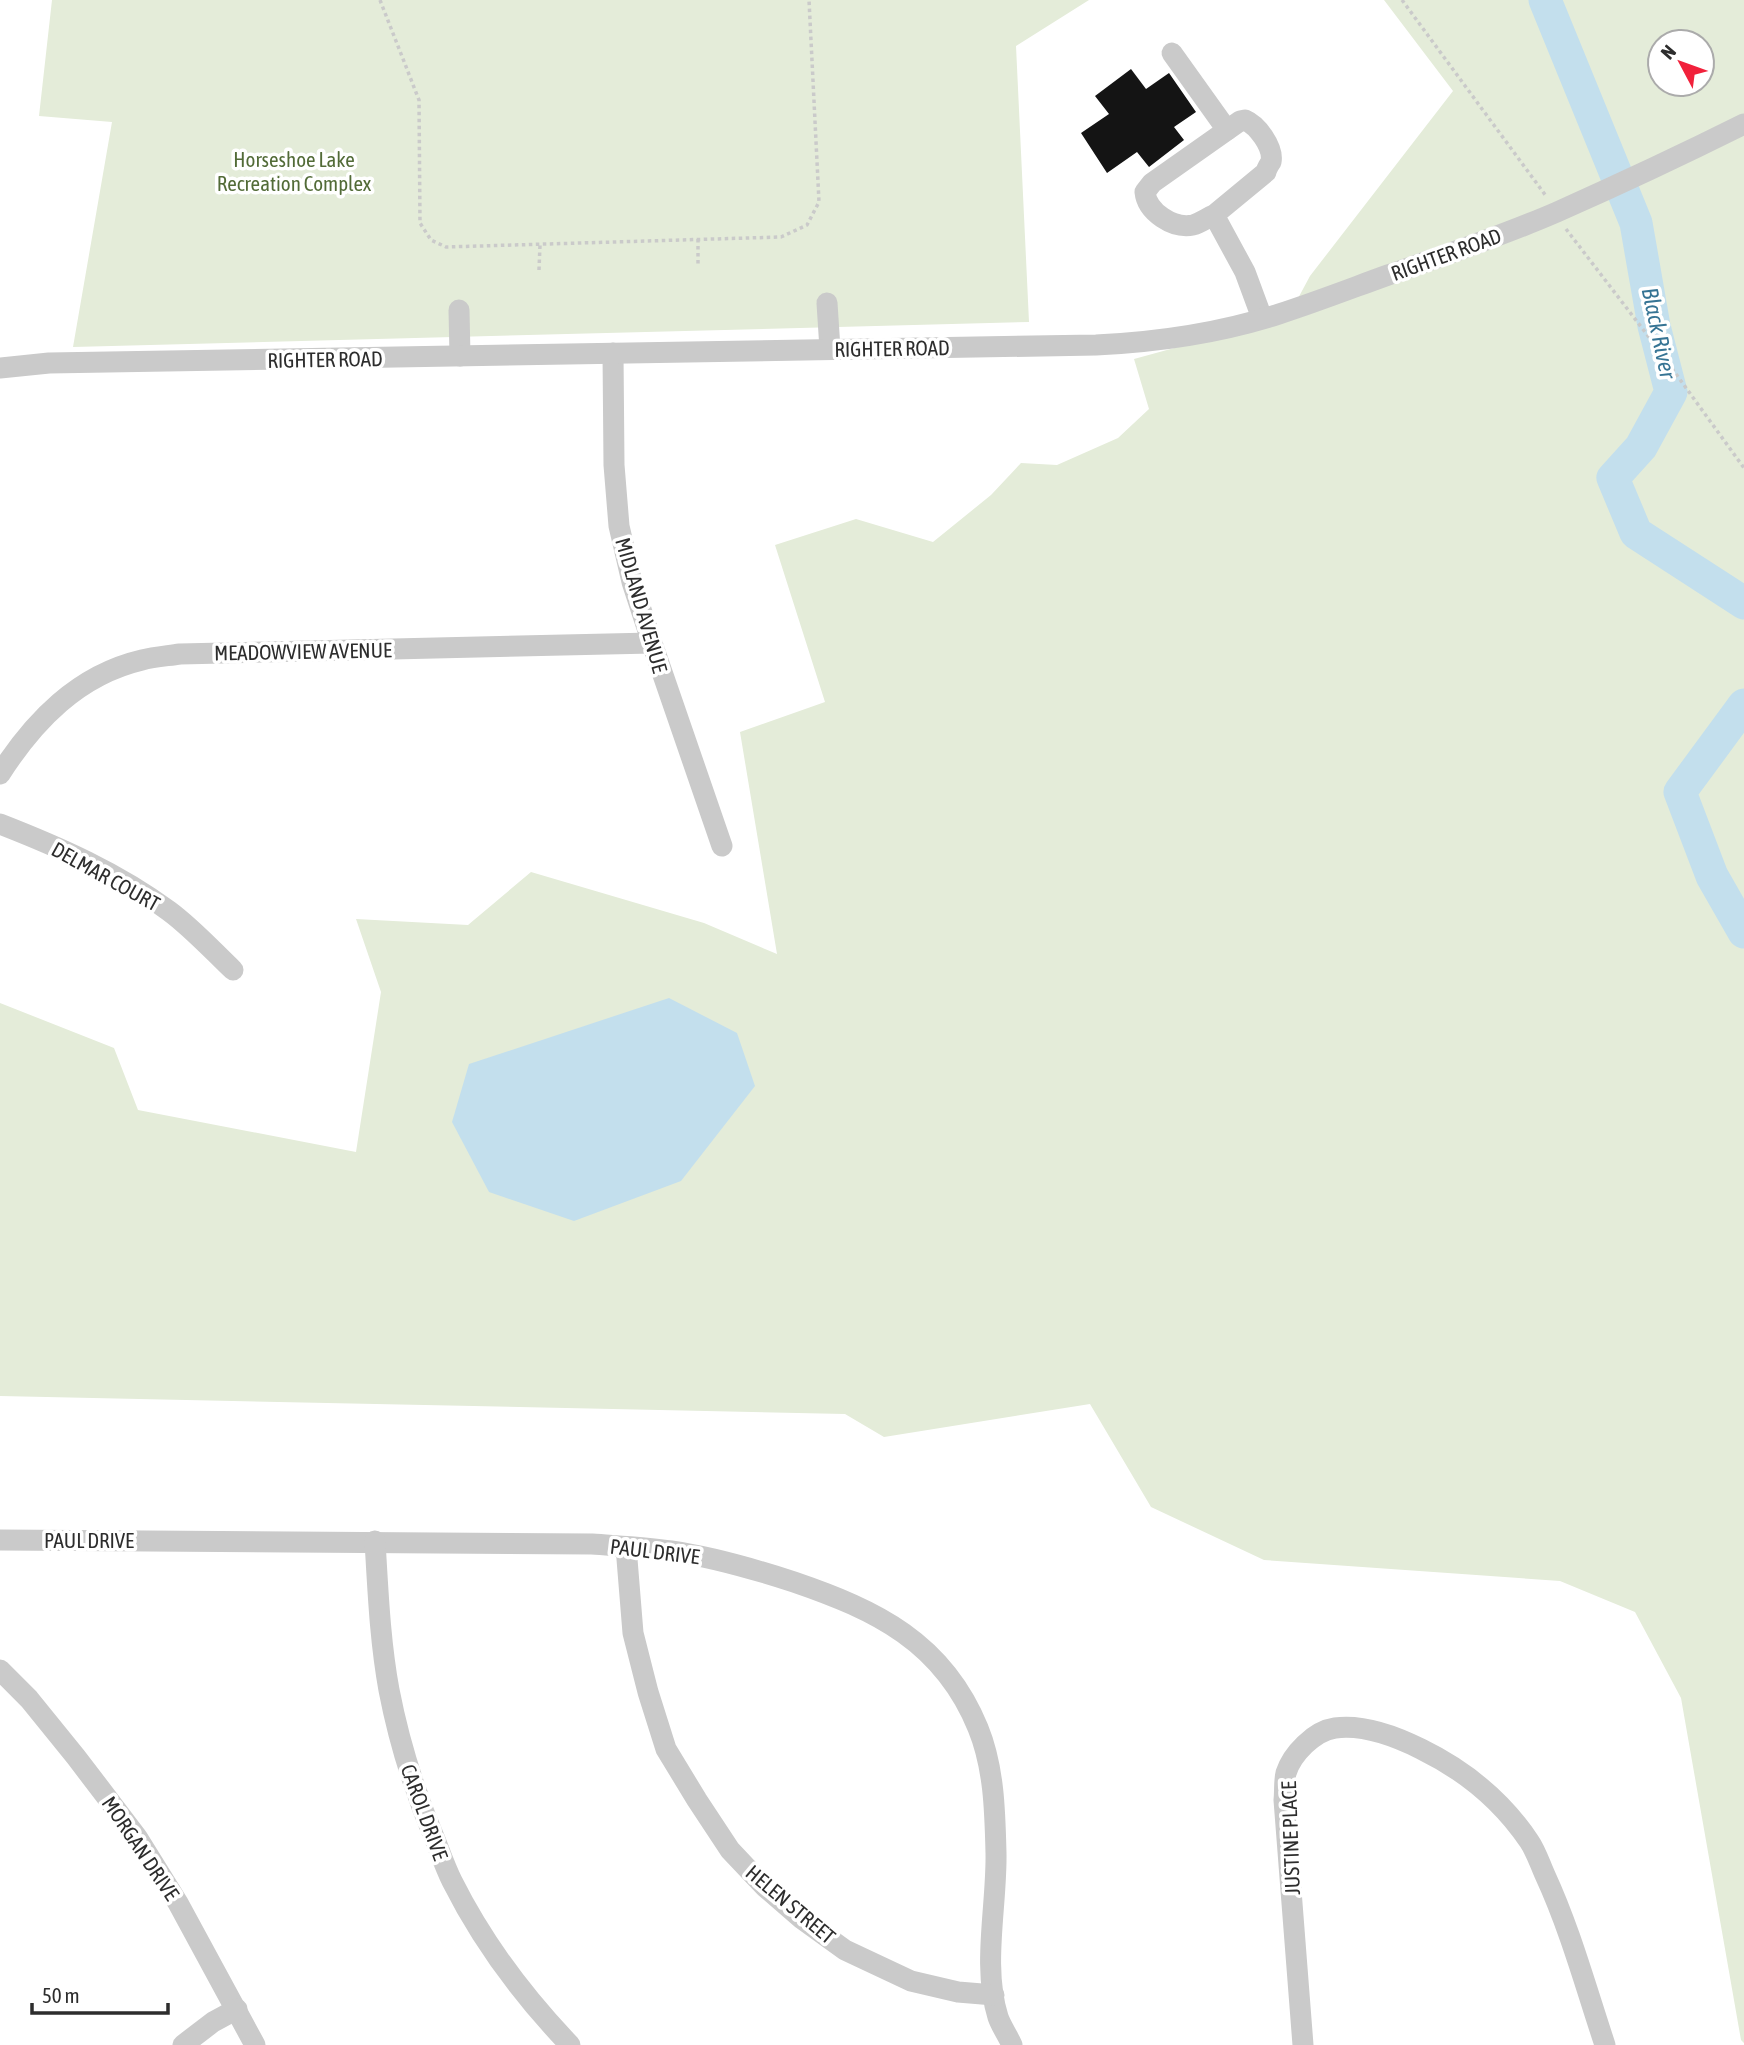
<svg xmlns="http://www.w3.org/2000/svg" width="1744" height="2045" font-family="'Asap Condensed',sans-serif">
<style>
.green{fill:#e4ecd9;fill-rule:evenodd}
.water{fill:#c3dfed}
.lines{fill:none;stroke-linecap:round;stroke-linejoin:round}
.river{stroke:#c3dfed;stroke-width:33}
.building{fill:#141414}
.path{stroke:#cacaca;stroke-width:3.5;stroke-dasharray:3.5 3.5;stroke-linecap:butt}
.minor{stroke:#cacaca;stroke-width:21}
.labels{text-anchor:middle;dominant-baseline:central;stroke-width:7;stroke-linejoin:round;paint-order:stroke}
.park-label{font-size:21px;fill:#526b37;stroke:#fff}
.street-label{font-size:21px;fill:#2d2d2d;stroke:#fff}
.water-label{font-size:23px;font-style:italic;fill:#367494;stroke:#fff}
</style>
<rect width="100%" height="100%" fill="#fff"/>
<g class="green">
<path d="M52 0H1089L1016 46 1029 322 73 347 112 122 39 116Z"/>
<path d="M1384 0H1744V2043L1741 2040 1681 1698 1635 1612 1560 1581 1264 1560 1151 1507 1090 1404 884 1437 845 1414 0 1396V1003L114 1048 138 1110 356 1152 381 992 356 919 468 925 531 872 704 923 777 954 740 732 825 702 775 545 856 519 933 542 991 495 1021 463 1057 465 1118 438 1149 409 1134 359 1288 317 1310 276 1453 91ZM1660 42H1702V84H1660Z"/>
</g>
<path class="water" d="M669 998 737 1033 755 1086 681 1181 574 1221 489 1192 452 1122 469 1064Z"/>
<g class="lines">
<g class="river">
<path d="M1545 0 1636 223 1654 326 1671 392 1641 447 1613 478 1636 533 1744 603"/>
<path d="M1744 705 1680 792 1712 876 1744 932"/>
</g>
</g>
<path class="building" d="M1131 69 1146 89 1169 73 1196 112 1174 127 1184 140 1149 167 1137 152 1107 173 1081 133 1109 114 1095 96Z"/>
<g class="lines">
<g class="path">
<path d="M380 0 419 100 420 223 431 240 446 247 781 237 807 225 819 202 809 0"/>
<path d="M1402 0 1546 196"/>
<path d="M1566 229 1655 345 1744 468"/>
<path d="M698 239V266"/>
<path d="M539 270 540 245"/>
</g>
<g class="minor">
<path d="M1172 53 1227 130"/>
<path d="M1214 215C1207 218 1200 223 1193 225 1173 229 1147 212 1145 192L1152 183 1240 121 1245 120C1257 125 1274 147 1271 162 1270 163 1266 170 1266 172L1214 215 1245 272 1262 318"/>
<path d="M827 303 830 349"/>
<path d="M459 310 460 356"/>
<path d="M613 353 614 465 619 526 632 582 652 643 722 846"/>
<path d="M0 368 49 363 1096 345C1158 342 1220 333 1279 314 1316 302 1352 288 1388 275 1445 255 1502 236 1557 212 1620 184 1682 155 1744 124"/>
<path d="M0 774C34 721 78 675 142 660 154 657 167 656 180 654L652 643"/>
<path d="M0 824C59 847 118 873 169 911 192 928 212 950 233 970"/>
<path d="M0 1540 592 1544C618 1546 645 1547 671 1551 713 1557 754 1569 794 1582 876 1610 943 1642 978 1728 994 1767 995 1811 996 1853 997 1906 982 1966 998 2017 1001 2026 1008 2036 1012 2045"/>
<path d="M375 1541C378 1591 380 1641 389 1690 399 1742 415 1793 436 1842 441 1855 446 1869 452 1881 482 1941 524 1997 570 2045"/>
<path d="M626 1547 633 1633 648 1692 666 1749 697 1800 730 1850 765 1887 802 1919 845 1950 911 1981 958 1992 994 1995"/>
<path d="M0 1670 29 1699 76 1757 137 1837 178 1903 255 2045"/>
<path d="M183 2045 213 2022 237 2009"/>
<path d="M1303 2045 1284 1800C1285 1791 1284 1781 1286 1773 1292 1754 1314 1731 1335 1728 1364 1724 1395 1736 1421 1749 1464 1770 1502 1801 1529 1841 1536 1851 1540 1864 1545 1875 1570 1929 1586 1988 1605 2045"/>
</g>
</g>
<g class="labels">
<g class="park-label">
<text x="294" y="159">Horseshoe Lake<tspan x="294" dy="24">Recreation Complex</tspan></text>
</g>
<g class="street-label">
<text transform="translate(1446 254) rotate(-20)">RIGHTER ROAD</text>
<text transform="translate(892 348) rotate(-1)">RIGHTER ROAD</text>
<text transform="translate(325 359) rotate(-1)">RIGHTER ROAD</text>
<text transform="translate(642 605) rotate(74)">MIDLAND AVENUE</text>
<text transform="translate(303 651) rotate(-1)">MEADOWVIEW AVENUE</text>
<text transform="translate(106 876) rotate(29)">DELMAR COURT</text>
<text x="89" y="1540">PAUL DRIVE</text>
<text transform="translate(655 1551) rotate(7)">PAUL DRIVE</text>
<text transform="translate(425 1812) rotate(70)">CAROL DRIVE</text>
<text transform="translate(1290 1838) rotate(-92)">JUSTINE PLACE</text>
<text transform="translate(141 1848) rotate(56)">MORGAN DRIVE</text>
<text transform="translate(791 1904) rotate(40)">HELEN STREET</text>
</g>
<g class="water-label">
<text transform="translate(1659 333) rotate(78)">Black River</text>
</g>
</g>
<g transform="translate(1681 63) rotate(311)"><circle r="33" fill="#ffffff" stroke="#ababab" stroke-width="2"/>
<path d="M0-5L12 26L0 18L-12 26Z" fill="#f1213b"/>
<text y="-10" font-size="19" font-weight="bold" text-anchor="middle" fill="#2d2d2d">N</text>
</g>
<path d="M32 2003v10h136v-10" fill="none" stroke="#2d2d2d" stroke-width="3.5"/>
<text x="42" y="2003" font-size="21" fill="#2d2d2d" stroke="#ffffff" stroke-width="5" paint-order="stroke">50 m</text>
</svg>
